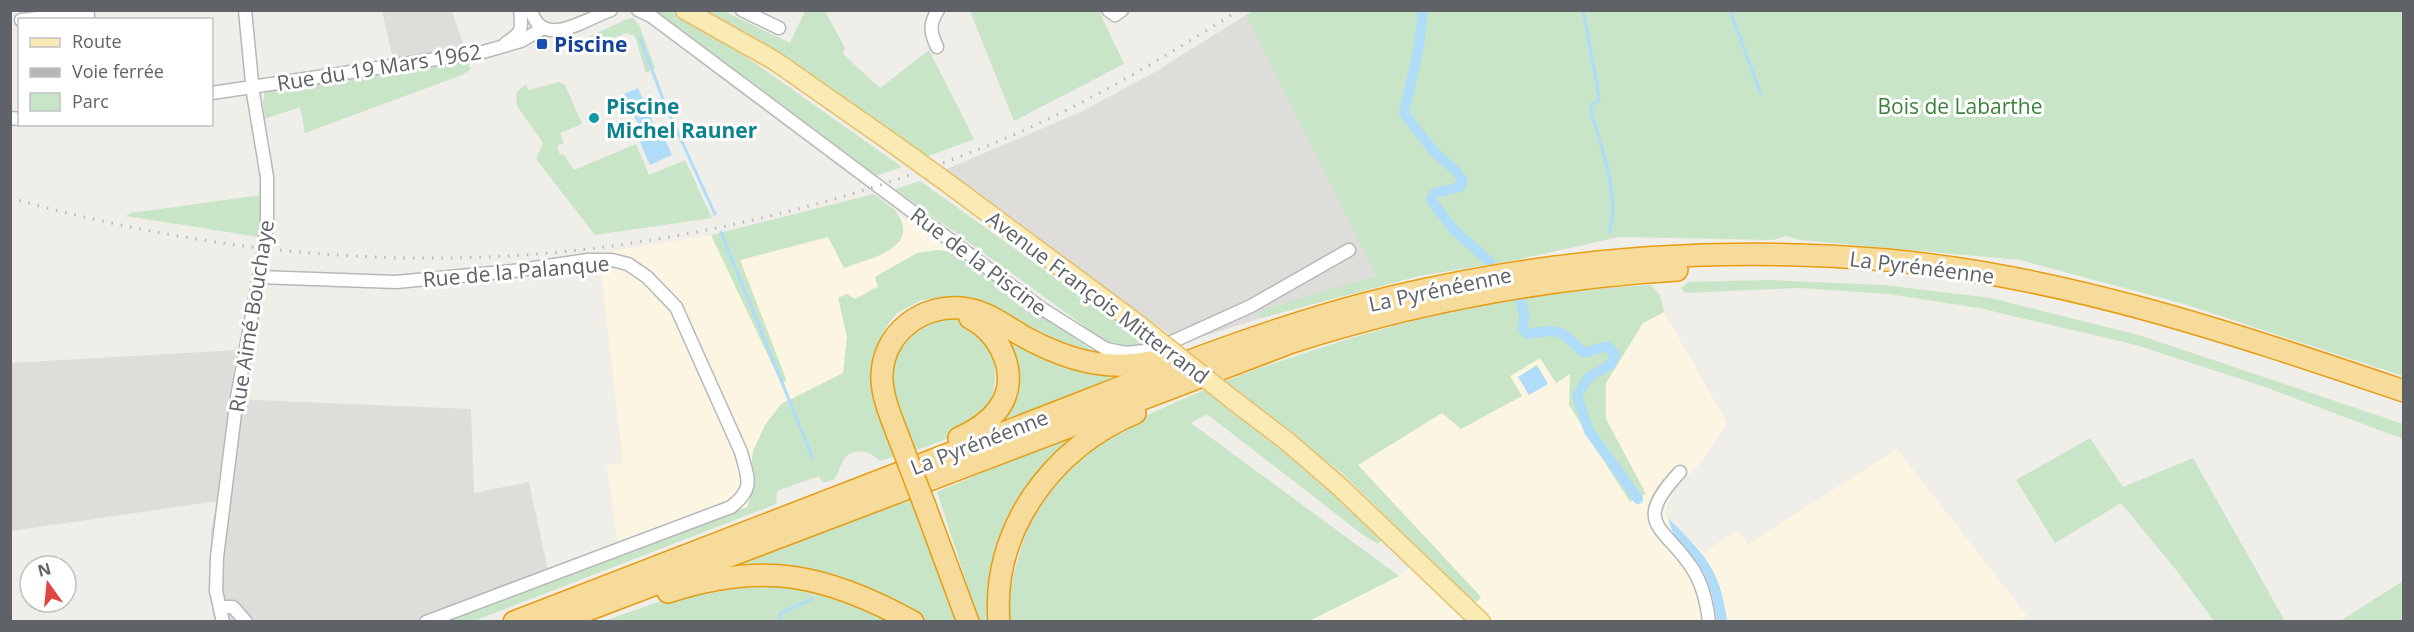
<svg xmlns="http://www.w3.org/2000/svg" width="2414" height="632" font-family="'Open Sans',sans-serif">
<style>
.commercial{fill:#fcf5e1}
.industrial{fill:#dfddda}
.green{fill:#c8e5c7}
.water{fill:#afdcf9}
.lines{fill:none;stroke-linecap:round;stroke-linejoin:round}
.stream{stroke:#afdcf9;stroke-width:3}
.canal{stroke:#afdcf9;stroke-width:10}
.street-casing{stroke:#b5b8bb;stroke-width:15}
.primary-casing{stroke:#e8bf69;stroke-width:21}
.highway-casing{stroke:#e79c11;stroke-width:24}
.street{stroke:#fff;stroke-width:12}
.primary{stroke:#faebb4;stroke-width:18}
.highway{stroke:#f6db9a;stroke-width:21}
.rail{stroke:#b6b7b7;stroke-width:3;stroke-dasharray:1.5 8;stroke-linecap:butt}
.primary-bridge-casing{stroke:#e8bf69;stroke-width:21;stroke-linecap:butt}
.highway-bridge-casing{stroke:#e79c11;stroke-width:24;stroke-linecap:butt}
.primary-bridge{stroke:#faebb4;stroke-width:18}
.highway-bridge{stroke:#f6db9a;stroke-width:21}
.transit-dot{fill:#1a4fb4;stroke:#fff;stroke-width:2}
.culture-dot{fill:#0f9aa8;stroke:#fff;stroke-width:2}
.labels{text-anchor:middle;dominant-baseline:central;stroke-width:6;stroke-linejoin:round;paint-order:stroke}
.transit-label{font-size:21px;font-weight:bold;fill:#164399;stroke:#fff;text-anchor:start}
.street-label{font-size:21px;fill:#5f6367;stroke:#fff}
.culture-label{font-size:21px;font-weight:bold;fill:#0d838f;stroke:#fff;text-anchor:start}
.park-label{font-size:21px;fill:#3c823c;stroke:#fff}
</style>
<rect width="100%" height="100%" fill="#f0eee8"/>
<g class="commercial">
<path d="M898 214 951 252 938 250 854 299 845 322 847 337 843 374 781 404 765 425 753 451 751 470 754 487 747 507 619 554 607 465 623 463 599 253 711 235 782 385 786 379 740 260 828 237 845 268 904 229Z"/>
<path d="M1664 312 1727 423 1700 463 1672 492 1665 512 1668 518 1703 553 1737 530 1748 544 1897 449 2027 616 2018 622H1309L1398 576 1425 556 1473 602 1481 597 1358 465 1442 413 1522 396 1510 376 1540 358 1570 373 1585 434 1630 501 1646 494 1606 419V383L1644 322Z"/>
</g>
<g class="industrial">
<path d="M382 11H452L465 49 393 59Z"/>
<path d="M1246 15 1376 276 1258 313 1262 318 1182 343 942 171 1081 112 1155 72Z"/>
<path d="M237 350 229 399 471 409 474 493 529 482 550 580 439 621H214L209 584 211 531 217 501 11 531V363Z"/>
</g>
<g class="green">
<path d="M656 11H671L711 32 902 167 876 176Z"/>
<path d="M704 11H724L790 43 805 11H825L845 48 843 54 880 88 929 50 974 139 926 157C853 106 783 51 704 11Z"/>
<path d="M970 11H1099L1124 64 1014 121Z"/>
<path d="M1253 11H2403V376L2184 304 2020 260 1800 240 1786 236 1773 240 1619 237 1511 261 1419 276 1262 318 1257 313 1264 309 1376 276 1246 15Z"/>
<path d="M633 18 639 25 655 68 646 73 635 36 626 33 590 47H584L582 40 627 19Z"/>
<path d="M467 61 471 69 462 75 305 133 300 107 265 119 263 103 265 91 392 74Z"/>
<path d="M559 82 565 85 582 124 560 133 564 143 557 146 560 155 563 154 574 170 636 144 649 175 685 160 712 218 595 235 536 159 543 143 517 106 516 93 526 84 529 90Z"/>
<path d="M920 181 1148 344C1134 352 1119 345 1105 341L895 189Z"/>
<path d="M874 194C881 200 894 207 899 216 918 250 867 259 844 268L828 237 740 260 786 379 782 385 711 235Z"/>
<path d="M262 195 259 237 126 216 131 213Z"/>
<path d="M938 250 951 252 1099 355 1074 353 997 310 960 297 921 300 897 313 886 327 872 357 871 376 895 456 880 461C871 451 851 446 843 461 840 466 838 473 835 479L823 483 819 476 777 491 776 504 474 621 438 622 747 507 754 487 751 470 753 451 765 425 781 404 843 373 847 337 838 298 847 294 855 299 878 287 875 277 917 253Z"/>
<path d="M1766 280 1884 285 1991 298 2142 336 2403 424V439L2262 386 2136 345 1979 308 1888 294 1800 288 1685 293 1681 288 1688 282Z"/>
<path d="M1651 285 1660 295 1664 312 1643 323 1606 383V419L1646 494 1630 502 1569 405 1570 374 1556 383 1540 358 1510 376 1522 396 1461 429 1442 413 1358 465 1481 597 1478 601 1473 602 1343 474 1224 382C1253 369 1284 360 1314 350 1422 314 1537 290 1651 285Z"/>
<path d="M953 319C962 321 976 324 983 331 998 349 999 392 986 411 969 434 938 442 914 451 907 433 896 413 893 394 887 348 907 322 953 319Z"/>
<path d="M1009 334 1136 374C1085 388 1038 405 991 429L1004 340Z"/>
<path d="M1204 390 1264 434 1331 492 1381 540 1378 544 1363 535 1207 414 1191 423 1399 576 1309 621 1009 622C1007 595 1014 570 1022 545 1054 450 1120 427 1204 390Z"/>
<path d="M1086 428 1089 432 1028 485 1010 514 996 550 989 586 992 621H979L937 492Z"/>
<path d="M2090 438 2123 487 2193 458 2285 621H2214L2177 571 2121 503 2055 543 2016 480Z"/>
<path d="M912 496 960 621H918L872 596 707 575Z"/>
<path d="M757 581 819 589 896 622H601L687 592Z"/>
<path d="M2403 581V621H2340Z"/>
</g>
<g class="water">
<path d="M638 88 655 127 642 133 624 94Z"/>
<path d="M662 133 672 155 650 165 640 142Z"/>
<path d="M1537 365 1548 384 1529 395 1518 377Z"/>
<path d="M1668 518C1704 554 1720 568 1727 621H1717L1712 595 1704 573 1674 537Z"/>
</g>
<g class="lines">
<g class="stream">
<path d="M1583 10 1599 96V100L1591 105V111C1601 149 1621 194 1609 233"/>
<path d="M1730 10 1761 95"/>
<path d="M640 38 666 107 715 214"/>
<path d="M721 232 813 459"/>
<path d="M778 622 781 613 812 599"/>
</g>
<g class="canal">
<path d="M1423 10 1419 47 1404 113 1435 153 1456 171 1463 181 1460 187 1434 193 1431 200 1455 231 1490 262"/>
<path d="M1521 303 1524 313 1523 329 1528 334C1558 329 1562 329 1582 352 1593 353 1598 346 1609 347L1615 355 1611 364 1588 378 1577 396 1589 431 1638 499"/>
</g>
<g class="street-casing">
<g id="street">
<path d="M531 10C542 51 587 18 611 10"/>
<path d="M638 10 651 16 1041 308 1106 349 1126 353 1154 350 1251 306 1349 250"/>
<path d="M742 10 779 28"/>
<path d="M1108 10 1115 15 1122 10"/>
<path d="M21 20 79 13 88 15"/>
<path d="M506 43C523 32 522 29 520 10"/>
<path d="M937 47C930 32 929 24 938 10"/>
<path d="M212 93 483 52 521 41 542 29"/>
<path d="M10 118 20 119"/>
<path d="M259 277 396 282 513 271 588 260H612L628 264 647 277 676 307 741 452C748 479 755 488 731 507L426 622"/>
<path d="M1680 472C1630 525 1665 526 1692 568 1702 583 1707 604 1709 622"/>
<path d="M220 607H233L246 622"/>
<path d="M223 622 216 591 217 557 237 397 265 244 267 217V177L253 93 245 10"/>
</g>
</g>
<g class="primary-casing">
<g id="primary">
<path d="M685 10 775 61 895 145"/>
<path d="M949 184 1139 325"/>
<path d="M1233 400 1288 442 1339 486 1481 622"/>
</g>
</g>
<g class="highway-casing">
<g id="highway">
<path d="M897 433C891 417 883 399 882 380 880 334 923 301 968 309 987 312 1004 325 1021 335 1071 363 1118 375 1174 356"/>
<path d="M959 438C975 431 989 422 999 408 1021 377 1001 333 970 318"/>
<path d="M925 506 968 622"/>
<path d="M668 592C763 561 826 574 913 622"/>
<path d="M514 622C677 558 840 495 1003 433 1132 384 1261 328 1396 296 1557 258 1722 246 1887 260 2065 276 2235 334 2404 391"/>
<path d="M556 622 1292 342C1417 302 1545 278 1677 270"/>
<path d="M999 622C991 530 1053 447 1135 413"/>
</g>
</g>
<use href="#street" class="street"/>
<use href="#primary" class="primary"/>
<use href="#highway" class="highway"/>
<path class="rail" d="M10 198C153 238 301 260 450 258 639 256 847 208 1020 132 1097 98 1168 55 1239 10"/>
<g class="primary-bridge-casing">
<g id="primary-bridge">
<path d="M895 145 949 184"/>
<path d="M1139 325 1233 400"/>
</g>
</g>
<g class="highway-bridge-casing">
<path id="highway-bridge" d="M897 433 925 506"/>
</g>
<use href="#primary-bridge" class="primary-bridge"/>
<use href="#highway-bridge" class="highway-bridge"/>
</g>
<rect class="transit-dot" x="536" y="38" width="12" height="12" rx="3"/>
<circle class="culture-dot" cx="594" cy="118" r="6"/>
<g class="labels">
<g class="transit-label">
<text x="554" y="44">Piscine</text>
</g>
<g class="street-label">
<text transform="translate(379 67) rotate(-9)">Rue du 19 Mars 1962</text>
<text transform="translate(979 261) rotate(37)">Rue de la Piscine</text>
<text transform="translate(1922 267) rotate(7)">La Pyrénéenne</text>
<text transform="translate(516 271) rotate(-5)">Rue de la Palanque</text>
<text transform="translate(1440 289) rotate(-12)">La Pyrénéenne</text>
<text transform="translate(1098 297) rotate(37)">Avenue François Mitterrand</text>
<text transform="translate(251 316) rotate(-81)">Rue Aimé Bouchaye</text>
<text transform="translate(979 442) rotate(-21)">La Pyrénéenne</text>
</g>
<g class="culture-label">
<text x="606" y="106">Piscine<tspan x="606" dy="24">Michel Rauner</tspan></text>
</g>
<g class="park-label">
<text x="1960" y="106">Bois de Labarthe</text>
</g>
</g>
<rect width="2414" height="632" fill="none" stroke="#5f6367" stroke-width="24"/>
<rect x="18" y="18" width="195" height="108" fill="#ffffff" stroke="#bfc1c2" stroke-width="1.5"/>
<rect x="30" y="38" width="30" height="9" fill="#faebb4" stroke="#bfc1c2" stroke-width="1.5"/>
<text x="72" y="48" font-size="18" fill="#5f6367">Route</text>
<rect x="30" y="68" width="30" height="9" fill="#b6b7b7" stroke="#bfc1c2" stroke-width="1.5"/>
<text x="72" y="78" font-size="18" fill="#5f6367">Voie ferrée</text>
<rect x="30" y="93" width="30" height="18" fill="#c8e5c7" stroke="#bfc1c2" stroke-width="1.5"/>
<text x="72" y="108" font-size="18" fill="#5f6367">Parc</text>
<g transform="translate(48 584) rotate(345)"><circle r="28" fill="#ffffff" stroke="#bfc1c2" stroke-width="1.5"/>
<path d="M0-4.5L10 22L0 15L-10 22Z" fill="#de4741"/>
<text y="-9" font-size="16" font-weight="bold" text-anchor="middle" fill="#5f6367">N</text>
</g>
</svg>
